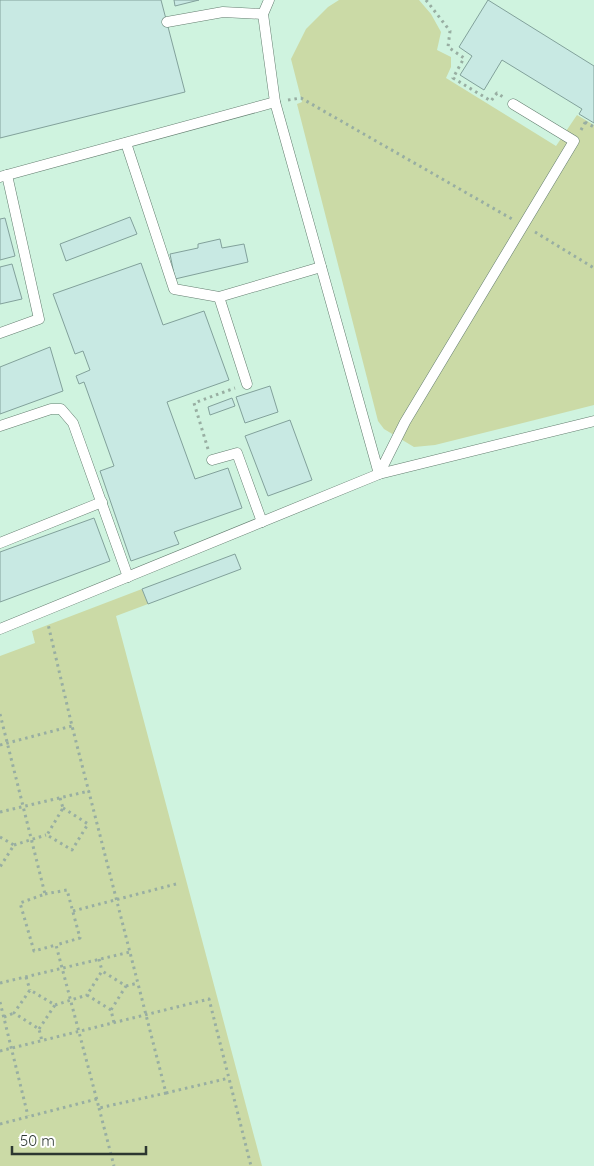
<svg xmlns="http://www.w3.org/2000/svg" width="594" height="1166" font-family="Quicksand,sans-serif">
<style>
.built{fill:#cff3df}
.green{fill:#cbdaa6}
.building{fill:#c8e9e3;stroke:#82a19b}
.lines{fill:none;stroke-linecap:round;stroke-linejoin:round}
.service-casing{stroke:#647e70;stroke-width:11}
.path{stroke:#98aea2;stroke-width:3;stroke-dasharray:2.5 4;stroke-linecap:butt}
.service{stroke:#fff;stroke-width:10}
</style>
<rect width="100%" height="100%" fill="#e1feee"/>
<rect class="built" x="0" y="0" width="594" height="1166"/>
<g class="green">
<path d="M339 0H419L431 14 441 32 437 50 451 57V67L446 78 556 146 577 115 594 125V405L435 445 414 447 384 429 378 421 297 104 302 102 291 59 306 29 328 7Z"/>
<path d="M142 589 148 604 116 616 262 1166H0V656L35 643 32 631Z"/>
</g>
<g class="building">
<path d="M0 0H161L185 92 0 138Z"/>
<path d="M174 0H199L175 6Z"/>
<path d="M488 0 594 66V123L579 114 582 109 502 60 484 90 460 75 472 56 459 47Z"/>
<path d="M130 217 137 234 66 261 60 244Z"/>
<path d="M5 218 15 256 0 260V219Z"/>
<path d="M220 239 222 248 244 244 248 262 175 279 170 254 198 248V244Z"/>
<path d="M141 263 163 325 204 311 229 380 167 402 195 479 228 468 242 508 174 532 179 544 131 561 100 471 114 466 84 382 79 384 76 376 90 370 83 351 75 354 53 294Z"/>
<path d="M12 264 22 299 0 304V267Z"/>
<path d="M50 347 63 391 0 414V367Z"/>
<path d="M270 386 278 412 245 423 236 397Z"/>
<path d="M232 398 235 406 210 415 208 407Z"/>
<path d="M290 420 312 480 268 496 245 436Z"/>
<path d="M94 518 110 561 0 602V552Z"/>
<path d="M235 554 241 569 148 604 142 589Z"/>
</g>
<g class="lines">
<g class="service-casing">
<g id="service">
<path d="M269 0 263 14 275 102"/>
<path d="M167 22 223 12 263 14"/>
<path d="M126 143 174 289 219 297 321 267"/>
<path d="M0 177 275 102 379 474 405 422 574 141 513 104"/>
<path d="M219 297 247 384"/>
<path d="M0 333 39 319 7 175"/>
<path d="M0 426 51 409H61L73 423 128 577"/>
<path d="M212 460 237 453 262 522"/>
<path d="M0 543 102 502"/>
<path d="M0 629 379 474 594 421"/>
</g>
</g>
<g class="path">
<path d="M426 0 450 31 448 47 464 58 453 78 491 101 497 93 503 97"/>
<path d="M288 100 301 98 512 219"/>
<path d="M585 122 594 127"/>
<path d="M581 130 587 119"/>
<path d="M535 232 594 268"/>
<path d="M208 449 194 403 235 388"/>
<path d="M0 714 45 894 20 903 34 951 56 945 99 1108 166 1093 72 726 48 624"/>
<path d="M0 745 72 726"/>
<path d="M60 798 63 808"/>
<path d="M63 808 88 824 72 850 47 835Z"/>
<path d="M0 812 89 791"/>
<path d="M0 837 14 845 0 867"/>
<path d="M14 845 46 835"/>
<path d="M45 894 67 890 80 938 56 945"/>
<path d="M73 911 176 884"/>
<path d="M99 959 102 971"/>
<path d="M26 977 30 990"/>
<path d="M0 983 130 952"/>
<path d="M126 986 138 983"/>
<path d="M0 1002 28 1116"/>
<path d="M55 1005 87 995"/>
<path d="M111 1010 87 995 102 971 126 986 111 1010 114 1023"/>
<path d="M4 1017 14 1013"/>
<path d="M39 1029 55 1005 30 990 14 1013 39 1029 42 1041"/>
<path d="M0 1051 209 999 251 1166"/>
<path d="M166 1093 229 1078"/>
<path d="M99 1108 114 1166"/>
<path d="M0 1124 97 1099"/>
</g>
<use href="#service" class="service"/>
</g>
<path d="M12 1146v8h134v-8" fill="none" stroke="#2c3731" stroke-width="2.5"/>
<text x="20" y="1146" font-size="15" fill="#2c3731" stroke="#ffffff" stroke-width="4" paint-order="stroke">50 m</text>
</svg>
